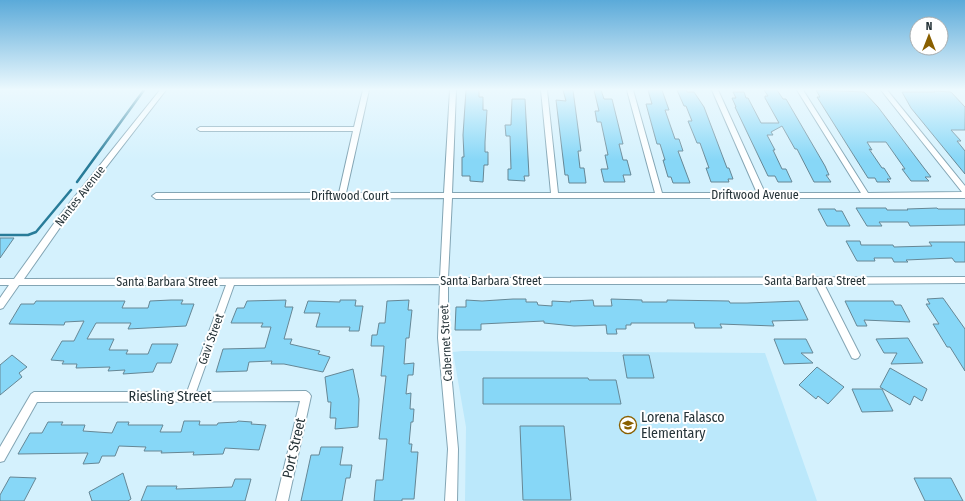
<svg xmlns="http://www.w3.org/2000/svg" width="965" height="501" font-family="'Fira Sans Condensed',sans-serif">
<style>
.built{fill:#bbe8fb}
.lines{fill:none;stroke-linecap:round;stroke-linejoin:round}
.stream{stroke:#287c99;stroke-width:2.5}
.building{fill:#87d7f7;stroke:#668795}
.street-casing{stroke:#83a5b4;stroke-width:2}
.street{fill:#fff;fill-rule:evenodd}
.labels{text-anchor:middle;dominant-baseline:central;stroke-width:4;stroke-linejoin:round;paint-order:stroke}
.street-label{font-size:12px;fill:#253338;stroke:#fff}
.near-street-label{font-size:14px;fill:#253338;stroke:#fff}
.near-poi-label{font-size:14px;fill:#253338;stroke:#fff;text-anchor:start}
</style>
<rect width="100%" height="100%" fill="#d4f1fd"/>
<path class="built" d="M462 351 765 353 817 501H465L466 427 453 352Z"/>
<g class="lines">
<g class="stream">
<path d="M77 182 144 90"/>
<path d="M0 235H28L36 232 71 190"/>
</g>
</g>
<g class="building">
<path d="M466 90H479V97H483V110H487L485 142V152H488V165H484L483 182 470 181V176H462V157H464L463 135Z"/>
<path d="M563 90H573L581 151H578L580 168H584L586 183H569L568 175H565L556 100 566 101Z"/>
<path d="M594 90H601L604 99H612L623 144H619L623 160H627L631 175H623L625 182H604L601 169H608L605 155H608L601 122H597L595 111H599Z"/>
<path d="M648 90H662L669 110H665L675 139H679L683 151H678L690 183H673L671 177H668L663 160H665L660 144H657L646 104H652Z"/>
<path d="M677 90H686L687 92H694L704 107 727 168H729L733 179H728L729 182H711L706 168H709L700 143H697L688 121H692L686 106H684Z"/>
<path d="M764 90H777L783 99H786L825 166 829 175H826L831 182H814L797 149H795L782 126 771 132 773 135H767L775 150H773L782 169H786L792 182H778L775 176H768L735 107H736L732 98H736L733 92H744L746 98H748L761 123H779L765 98V96H768Z"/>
<path d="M816 90 864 92 878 107 924 168 931 177H925L929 181H911L902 169H905L886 142H867L872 150 869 149 882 168H884L891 179H887L890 182H877L875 178H868L817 97H820Z"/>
<path d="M934 91 951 92 965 107V130H951L961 141H957L965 151V174L911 108 902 92H935Z"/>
<path d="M512 99H525L529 176H524L525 181 508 180V169H511L510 136H506L505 125H511Z"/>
<path d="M856 208H886L887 210H908L907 209 937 208 938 209H965V225L910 226 908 222H879L882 226H867Z"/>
<path d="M818 209H835L836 211H842L850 226H827Z"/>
<path d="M0 238H14L0 258Z"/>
<path d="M846 241H860L861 245H893L894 247 932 246 929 242H965V262H955L952 258 906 260 908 262H894L892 258H874L875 261H857Z"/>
<path d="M943 298 965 329V371L950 347H947L933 324H939L926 304H930L927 299Z"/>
<path d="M513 299H526V302H537L538 305 552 306V301L571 302 570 301 593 300 594 306H612L611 299 642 300V302H667V300L729 301 730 303H747L799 301 808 320 772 321 774 326 720 324 722 328H695L694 323H631V325H626V329H616L617 334H607L606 325 574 326 544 323V321L481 324V330H455L456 307H466V300L482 301Z"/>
<path d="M171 300H183L181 304H194L186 326 128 329 131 323H96L87 339H114L109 350H128L126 354H148L152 344H178L171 363H157L153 372 123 374 125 370 108 371 110 367 76 368 77 364H62L64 361 51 360 62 341H74L84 321 65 322 64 325 9 324 21 304H34L36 301H125L122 308H148L150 301Z"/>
<path d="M286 300 285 307H293L284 339H292L290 344 320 351 318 354 330 357 323 372 284 364H271L272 361 249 362 247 371 216 372 223 349 265 348 271 327H261L263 323H231L237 308H244L247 301Z"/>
<path d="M340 300H356L355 306H363L359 331H349L350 327H316L320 313H304L308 301 340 302Z"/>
<path d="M409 300 408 310H412L409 338H406L404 364 414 363 413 375H408L406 394 411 393 410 409H414L413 422H411L409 444H412L411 452H418L414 499H402V501H374L376 480H383L387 439H379L386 376H381L384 346H371L372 335H377L379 323H385L387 301Z"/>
<path d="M845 301H893L895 305H901L910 322 864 320 867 326H857Z"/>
<path d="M908 338 923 363 891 364 897 353H884L876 339Z"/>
<path d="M774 339H806L813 353H801L813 363 784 364Z"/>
<path d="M12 355 27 367 19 373 22 377 0 395V365Z"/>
<path d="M623 355H649L654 378H627Z"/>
<path d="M817 367 844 387 828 404 818 396 816 399 799 385Z"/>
<path d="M890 368 927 389 922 401 914 396 910 405 880 387Z"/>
<path d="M353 369 359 399 358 427 335 429 336 418H330L331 402H328L325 377Z"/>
<path d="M483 378H588L589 380H616L621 404H483Z"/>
<path d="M852 389H882L893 411 862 412Z"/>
<path d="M184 421H200L199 425H217L218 423 237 422 238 421 252 422 251 424 266 425 259 450 225 448 223 454 193 455 194 452 161 453 162 451H144L146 447 119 446 115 456H102L99 463 83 464 88 453 18 454 30 433H42L48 422H63L61 425H85L83 431 112 433 117 422H129L128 425H163L160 432H181Z"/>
<path d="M520 426H564L571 500H523Z"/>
<path d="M321 447H343L340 465H352L350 478H346L342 501H301L311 455H319Z"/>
<path d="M123 473 131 499 128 501H92L89 492Z"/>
<path d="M10 477 36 478 24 501H0V495Z"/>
<path d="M914 478H951L963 501H925Z"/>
<path d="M235 479H251L245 501H141L147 486H177L176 489 232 487Z"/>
</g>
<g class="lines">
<g class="street-casing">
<path id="street" d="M160 90H166L66 219 24 279 440 278 444 198 156 199 152 196 156 193H339L353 131H200L197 129 200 127H354L363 90H369L346 193H444L450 90H456L452 193H551L541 90H547L558 193H655L627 90H633L662 193H757L712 90H718L765 193H861L797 90H803L868 193 962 192 881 90H887L965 186V198H452L448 278 965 277V283L824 284 860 355 858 358 855 359 852 358 815 284H448V338L458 449 457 501H445L448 449 438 338 440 284 234 285 196 392 306 391 309 393 311 396 288 501H276L300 401 37 402 4 461 0 462V447L31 394 34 392H187L226 285H19L3 308 0 309V298L9 285H0V279H14L60 215Z"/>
</g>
<use href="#street" class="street"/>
</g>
<linearGradient id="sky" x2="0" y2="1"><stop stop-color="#5baad9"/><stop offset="0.56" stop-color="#ecf9fe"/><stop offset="1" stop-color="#ecf9fe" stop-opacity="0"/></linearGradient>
<rect width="965" height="160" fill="url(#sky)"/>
<defs>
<g id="school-ring" transform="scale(0.9)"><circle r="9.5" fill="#fff" stroke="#895f00" stroke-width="1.5"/><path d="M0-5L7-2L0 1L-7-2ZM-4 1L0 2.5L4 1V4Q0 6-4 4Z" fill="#895f00"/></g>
</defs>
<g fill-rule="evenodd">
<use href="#school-ring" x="628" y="425"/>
</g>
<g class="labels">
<g class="street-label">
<text x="755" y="195">Driftwood Avenue</text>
<text transform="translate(80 196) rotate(-52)">Nantes Avenue</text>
<text x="350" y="196">Driftwood Court</text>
<text x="491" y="281">Santa Barbara Street</text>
<text x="815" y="281">Santa Barbara Street</text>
<text x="167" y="282">Santa Barbara Street</text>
<text transform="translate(211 339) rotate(-70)">Gavi Street</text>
<text transform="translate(446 343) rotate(-93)">Cabernet Street</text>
</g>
<g class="near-street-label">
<text x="170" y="396">Riesling Street</text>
<text transform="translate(294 448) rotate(-77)">Port Street</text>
</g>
<g class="near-poi-label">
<text x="641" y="417">Lorena Falasco<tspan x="641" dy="16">Elementary</tspan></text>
</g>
</g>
<g transform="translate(929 36)"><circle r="19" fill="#ffffff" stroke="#a8adaf"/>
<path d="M0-3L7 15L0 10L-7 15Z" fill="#895f00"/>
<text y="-6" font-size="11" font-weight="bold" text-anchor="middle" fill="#253338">N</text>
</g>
</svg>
